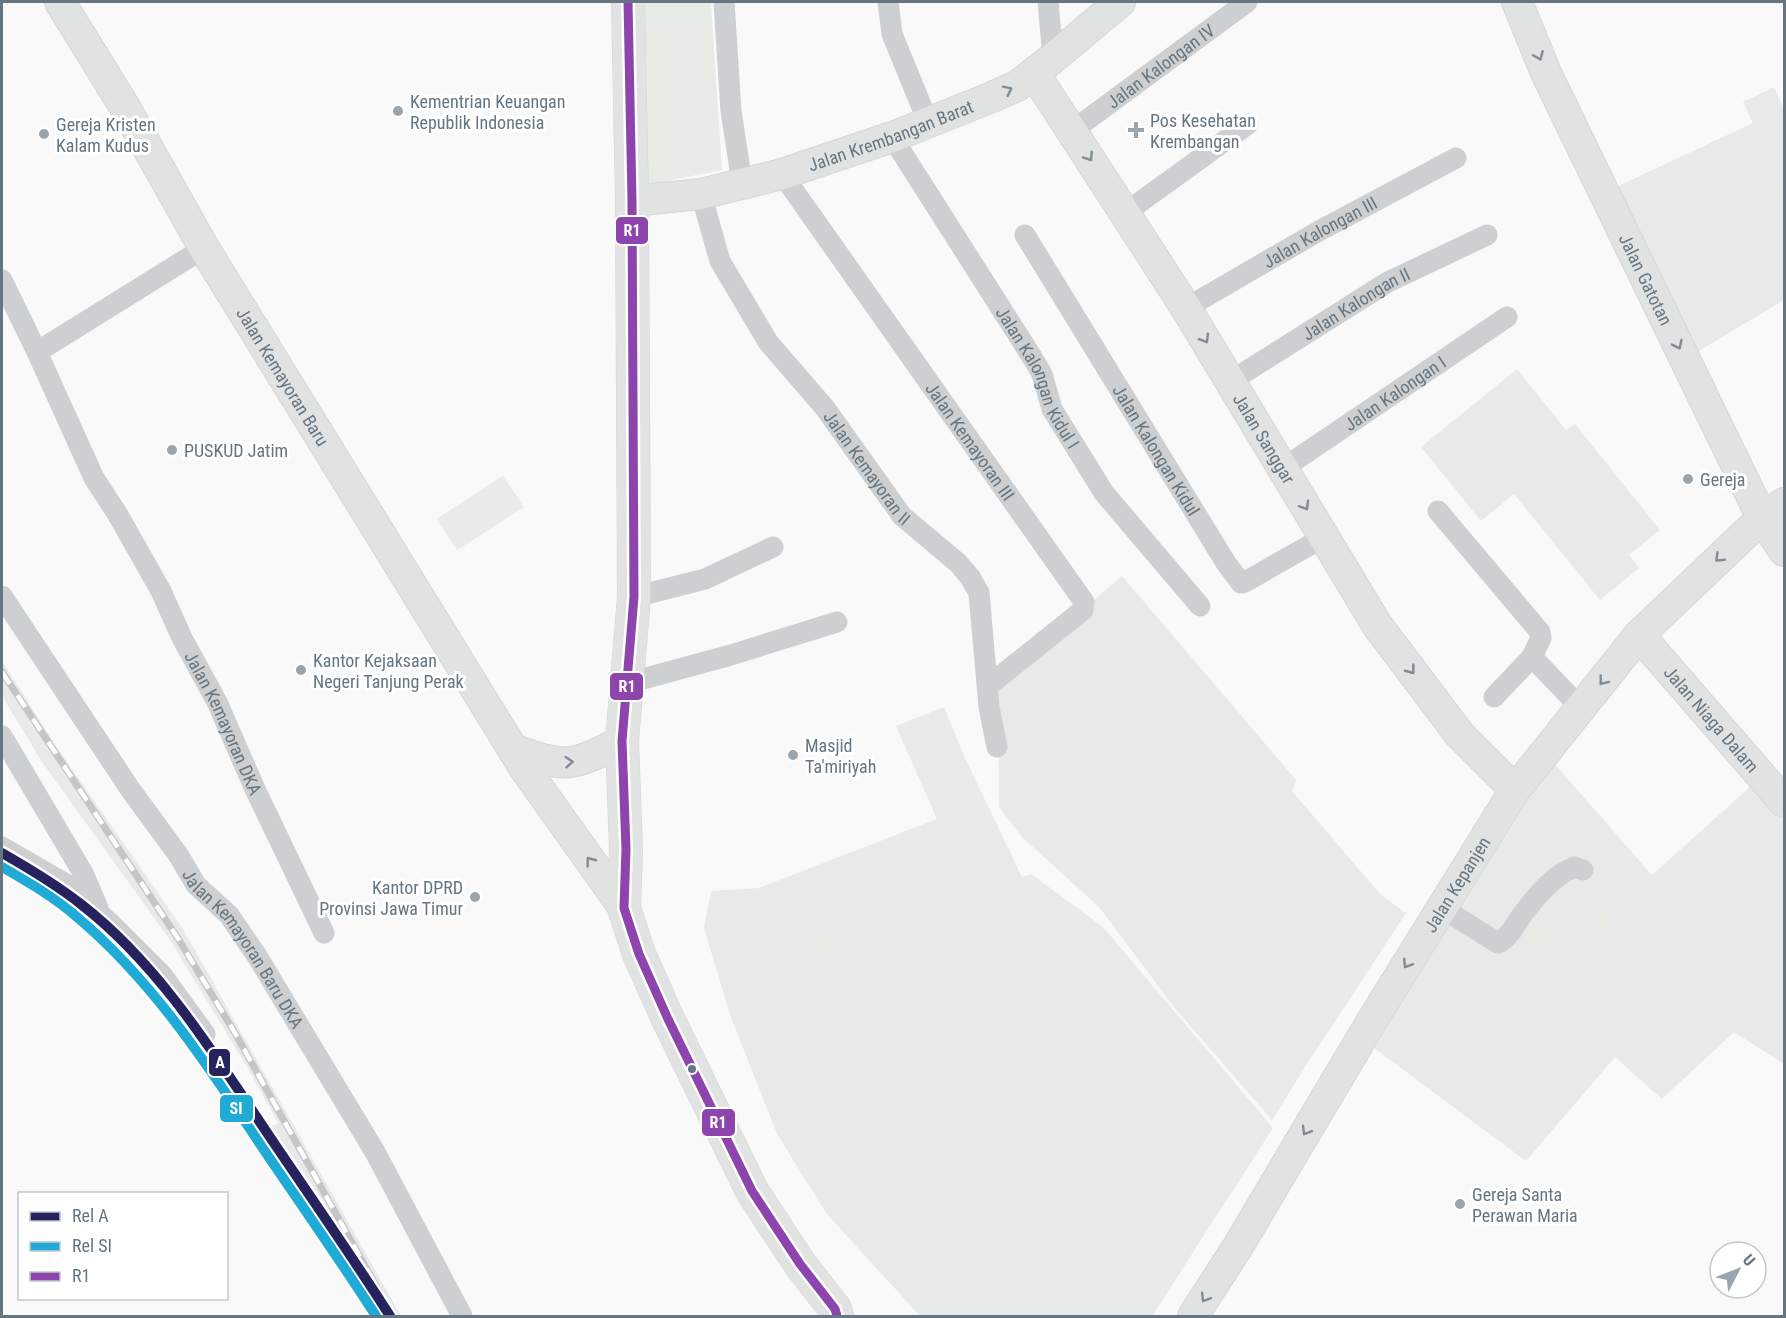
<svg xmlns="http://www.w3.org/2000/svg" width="1786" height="1318" font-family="'Roboto Condensed',sans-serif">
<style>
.built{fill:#e8e9e9}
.green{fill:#e8ebe6}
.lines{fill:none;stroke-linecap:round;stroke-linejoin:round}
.secondary-casing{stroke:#d5d6d7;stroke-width:32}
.primary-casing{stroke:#d5d6d7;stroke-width:34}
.street{stroke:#cecfd0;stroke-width:21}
.secondary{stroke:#e1e2e2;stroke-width:30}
.primary{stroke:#e1e2e2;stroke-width:33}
.rail-casing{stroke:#c3c5c6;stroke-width:7}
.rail{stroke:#fff;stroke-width:4.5;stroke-dasharray:14;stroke-linecap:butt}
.bus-1-casing{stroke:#fff;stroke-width:14}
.bus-1{stroke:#8e44ad;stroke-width:9}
.rail-1-casing{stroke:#fff;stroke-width:15}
.rail-2-casing{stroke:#fff;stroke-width:15}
.rail-1{stroke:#26225e;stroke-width:10}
.rail-2{stroke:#20abd6;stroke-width:10}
.oneway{stroke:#7e8c96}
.poi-dot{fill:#99a4ac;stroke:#fff;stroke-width:2}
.bus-dot{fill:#657683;stroke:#fff;stroke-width:2}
.labels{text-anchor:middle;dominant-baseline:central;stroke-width:6;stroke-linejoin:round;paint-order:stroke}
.street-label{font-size:18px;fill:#657683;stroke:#fff}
.poi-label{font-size:18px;fill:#657683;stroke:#fff;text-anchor:start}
.line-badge{stroke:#fff;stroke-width:2}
.badge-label{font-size:16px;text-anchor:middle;font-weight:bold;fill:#fff}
</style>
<rect width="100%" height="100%" fill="#f9f9f9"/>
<g class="built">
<path d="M1774 87 1784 109V300L1692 355 1614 188 1753 123 1743 102Z"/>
<path d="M1517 369 1566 430 1575 424 1660 530 1629 555 1639 568 1600 600 1514 494 1481 521 1421 447Z"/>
<path d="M1122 576 1296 780 1292 791 1381 895 1406 913 1307 1064 1272 1120 1174 1007 1099 907 1022 837 999 807 998 682Z"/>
<path d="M2 661 56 746 183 929 401 1316H378L174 1019 105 945 43 893 2 870V854L50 883 119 935 187 1014 267 1128 278 1123 246 1065 170 940 42 762 2 696Z"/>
<path d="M944 707 965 758 1022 877 1031 874 1103 927 1273 1128 1152 1316H920L826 1213 777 1134 730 1015 704 928 711 891 759 888 937 819 896 726Z"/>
<path d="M1552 761 1652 875 1750 787 1784 822V1064L1734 1032 1662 1099 1615 1057 1526 1161 1374 1048Z"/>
</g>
<g class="green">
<path d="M644 2H711L722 170 647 185Z"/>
<path d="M1784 172V207L1755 221 1741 194Z"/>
<path d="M503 476 524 507 457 550 436 519Z"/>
<path d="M1581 886 1611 921 1553 972 1523 937Z"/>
<path d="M868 918 886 960 808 994 790 951Z"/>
<path d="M1002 1180 1082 1226 1060 1265 980 1219Z"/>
</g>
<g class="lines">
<g class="secondary-casing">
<g id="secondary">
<path id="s11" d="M60 2 126 109 204 248 525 769 624 908"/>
<path id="s12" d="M1517 2 1546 73 1762 518 1784 551"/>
<path id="s13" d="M1034 73 1186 308 1377 625 1460 735 1515 790"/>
<path id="s14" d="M632 201 701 194 782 174 892 137 992 97 1017 86 1053 58 1120 2"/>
<path id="s15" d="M1639 635 1784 802"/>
<path d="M513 749C567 769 571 767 622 741"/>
<path id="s16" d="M1193 1316 1237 1248 1370 1024 1515 790 1639 635 1762 518 1784 503"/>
</g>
</g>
<g class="primary-casing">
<path id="primary" d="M628 2 632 201 634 597 622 741 626 849 624 908 639 954 668 1019 752 1191 800 1264 835 1309 837 1316"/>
</g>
<g class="street">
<path d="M724 2 731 111 742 183"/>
<path d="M888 2 892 34 928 122"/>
<path d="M1048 2 1053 58"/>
<path id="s1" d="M1072 131 1247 2"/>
<path id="s2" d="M892 137 1032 357 1042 374 1052 409 1104 493 1200 606"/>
<path id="s3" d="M782 174 1084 602 1083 610 988 686"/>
<path id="s4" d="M701 194 720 261 768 342 825 408 902 516 958 563 970 577 979 593 989 707 997 747"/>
<path d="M1125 213 1248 124"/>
<path id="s5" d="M1025 235 1226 563 1241 583 1245 582 1324 537"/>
<path id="s6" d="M2 280 37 352 94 478 118 515 161 591 182 638 217 702 255 789 324 933"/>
<path id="s7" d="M1186 308 1319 231 1456 158"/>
<path d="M37 352 204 248"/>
<path id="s8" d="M1231 381 1388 282 1487 235"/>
<path id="s9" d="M1282 469 1507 317"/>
<path d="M1438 511 1540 632 1541 638 1532 657"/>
<path id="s10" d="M2 596 130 789 179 856 196 885 229 915 257 956 375 1152 462 1316"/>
<path d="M634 597 705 579 773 547"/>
<path d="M628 683 731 655 837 622"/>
<path d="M1494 697 1532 657 1581 708"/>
<path d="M2 736 83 873 98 908"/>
<path d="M2 847 66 884 109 922 162 975 205 1034"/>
<path d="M1442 908 1498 943C1510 938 1517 921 1525 911 1538 894 1555 874 1575 867L1583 870"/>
</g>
<use href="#secondary" class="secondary"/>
<use href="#primary" class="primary"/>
<g class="rail-casing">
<path id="rail" d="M2 672 179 940 235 1033 393 1316"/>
</g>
<use href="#rail" class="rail"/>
<g class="bus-1-casing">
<path id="bus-1" d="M628 2 632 201 634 597 622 741 626 849 624 908 639 954 668 1019 752 1191 800 1264 835 1309 837 1316"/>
</g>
<use href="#bus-1" class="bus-1"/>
<g class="rail-1-casing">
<path id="rail-1" d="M2 853C30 869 57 885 82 905 163 968 219 1062 276 1146 314 1202 353 1258 390 1316"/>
</g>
<g class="rail-2-casing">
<path id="rail-2" d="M2 867C28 882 54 897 77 917 154 982 209 1067 264 1150 302 1206 340 1260 376 1316"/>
</g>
<use href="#rail-1" class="rail-1"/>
<use href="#rail-2" class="rail-2"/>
</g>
<defs><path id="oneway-chevron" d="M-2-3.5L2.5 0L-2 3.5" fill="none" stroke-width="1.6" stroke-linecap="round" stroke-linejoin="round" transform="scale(1.5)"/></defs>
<g class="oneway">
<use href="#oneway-chevron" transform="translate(1539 56) rotate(67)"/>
<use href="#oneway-chevron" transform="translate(1008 90) rotate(-26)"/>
<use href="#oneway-chevron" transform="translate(1089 157) rotate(57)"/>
<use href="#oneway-chevron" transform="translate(1205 339) rotate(59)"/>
<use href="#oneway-chevron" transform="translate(1678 345) rotate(64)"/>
<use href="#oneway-chevron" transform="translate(1305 506) rotate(59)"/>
<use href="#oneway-chevron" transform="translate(1719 558) rotate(136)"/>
<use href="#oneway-chevron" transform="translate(1411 670) rotate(53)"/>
<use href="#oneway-chevron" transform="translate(1603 681) rotate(128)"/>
<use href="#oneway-chevron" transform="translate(569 762) rotate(-5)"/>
<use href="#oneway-chevron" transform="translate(590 861) rotate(-127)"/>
<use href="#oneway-chevron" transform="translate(1407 964) rotate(122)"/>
<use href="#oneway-chevron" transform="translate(1306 1131) rotate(121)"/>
<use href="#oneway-chevron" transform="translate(1205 1298) rotate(122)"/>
</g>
<g class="poi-dot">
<circle cx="398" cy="111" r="6"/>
<path d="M1133 121h6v6h6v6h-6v6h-6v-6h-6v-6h6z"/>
<circle cx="44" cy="134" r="6"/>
<circle cx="172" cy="450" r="6"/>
<circle cx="1688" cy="479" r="6"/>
<circle cx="301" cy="670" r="6"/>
<circle cx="793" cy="755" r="6"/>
<circle cx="475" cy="897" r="6"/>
<circle cx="1460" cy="1204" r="6"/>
</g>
<circle class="bus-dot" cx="692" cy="1069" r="5"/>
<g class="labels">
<g class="street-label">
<text stroke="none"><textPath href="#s1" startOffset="110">Jalan Kalongan IV</textPath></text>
<text stroke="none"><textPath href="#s14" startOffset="268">Jalan Krembangan Barat</textPath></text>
<text stroke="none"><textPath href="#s7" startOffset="154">Jalan Kalongan III</textPath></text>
<text stroke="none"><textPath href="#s12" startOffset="306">Jalan Gatotan</textPath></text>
<text stroke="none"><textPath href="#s8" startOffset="147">Jalan Kalongan II</textPath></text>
<text stroke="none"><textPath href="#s11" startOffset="436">Jalan Kemayoran Baru</textPath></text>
<text stroke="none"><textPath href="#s2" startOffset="282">Jalan Kalongan Kidul I</textPath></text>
<text stroke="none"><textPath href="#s9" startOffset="136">Jalan Kalongan I</textPath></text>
<text stroke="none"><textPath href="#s13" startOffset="432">Jalan Sanggar</textPath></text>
<text stroke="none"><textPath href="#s3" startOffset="327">Jalan Kemayoran III</textPath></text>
<text stroke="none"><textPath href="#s5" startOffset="252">Jalan Kalongan Kidul</textPath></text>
<text stroke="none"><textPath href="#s4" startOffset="324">Jalan Kemayoran II</textPath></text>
<text stroke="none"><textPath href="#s15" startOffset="111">Jalan Niaga Dalam</textPath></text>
<text stroke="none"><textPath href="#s6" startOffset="496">Jalan Kemayoran DKA</textPath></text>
<text stroke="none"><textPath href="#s16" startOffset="506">Jalan Kepanjen</textPath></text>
<text stroke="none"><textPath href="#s10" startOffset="428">Jalan Kemayoran Baru DKA</textPath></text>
</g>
<g class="poi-label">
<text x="410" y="101">Kementrian Keuangan<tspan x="410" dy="21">Republik Indonesia</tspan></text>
<text x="1150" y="120">Pos Kesehatan<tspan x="1150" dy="21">Krembangan</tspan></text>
<text x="56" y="124">Gereja Kristen<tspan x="56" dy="21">Kalam Kudus</tspan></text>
<text x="184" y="450">PUSKUD Jatim</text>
<text x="1700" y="479">Gereja</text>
<text x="313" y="660">Kantor Kejaksaan<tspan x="313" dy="21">Negeri Tanjung Perak</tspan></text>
<text x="805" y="745">Masjid<tspan x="805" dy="21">Ta'miriyah</tspan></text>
<text x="463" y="887" text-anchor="end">Kantor DPRD<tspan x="463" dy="21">Provinsi Jawa Timur</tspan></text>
<text x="1472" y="1194">Gereja Santa<tspan x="1472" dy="21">Perawan Maria</tspan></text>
</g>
</g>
<g class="line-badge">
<rect x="615" y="216" width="34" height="29" rx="6" fill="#8e44ad"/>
<rect x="609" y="672" width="35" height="29" rx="6" fill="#8e44ad"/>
<rect x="208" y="1048" width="23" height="29" rx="6" fill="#26225e"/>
<rect x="219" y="1094" width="35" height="29" rx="6" fill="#20abd6"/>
<rect x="701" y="1108" width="35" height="29" rx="6" fill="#8e44ad"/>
</g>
<g class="badge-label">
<text x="632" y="236">R1</text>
<text x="627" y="692">R1</text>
<text x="220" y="1068">A</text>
<text x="236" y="1114">SI</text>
<text x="718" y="1128">R1</text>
</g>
<rect width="1786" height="1318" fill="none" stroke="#657683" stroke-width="6"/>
<rect x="18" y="1192" width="210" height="108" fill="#ffffff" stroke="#c1c8cd" stroke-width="1.5"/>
<rect x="30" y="1212" width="30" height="9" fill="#26225e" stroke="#c1c8cd" stroke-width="1.5"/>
<text x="72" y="1222" font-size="18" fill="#657683">Rel A</text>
<rect x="30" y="1242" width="30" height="9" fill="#20abd6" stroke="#c1c8cd" stroke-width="1.5"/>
<text x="72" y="1252" font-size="18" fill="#657683">Rel SI</text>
<rect x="30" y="1272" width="30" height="9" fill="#8e44ad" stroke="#c1c8cd" stroke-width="1.5"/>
<text x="72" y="1282" font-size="18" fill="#657683">R1</text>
<g transform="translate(1738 1270) rotate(48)"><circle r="28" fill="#ffffff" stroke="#c1c8cd" stroke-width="1.5"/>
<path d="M0-4.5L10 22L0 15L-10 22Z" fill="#99a4ac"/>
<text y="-9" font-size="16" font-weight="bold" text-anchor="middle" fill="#657683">U</text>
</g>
</svg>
